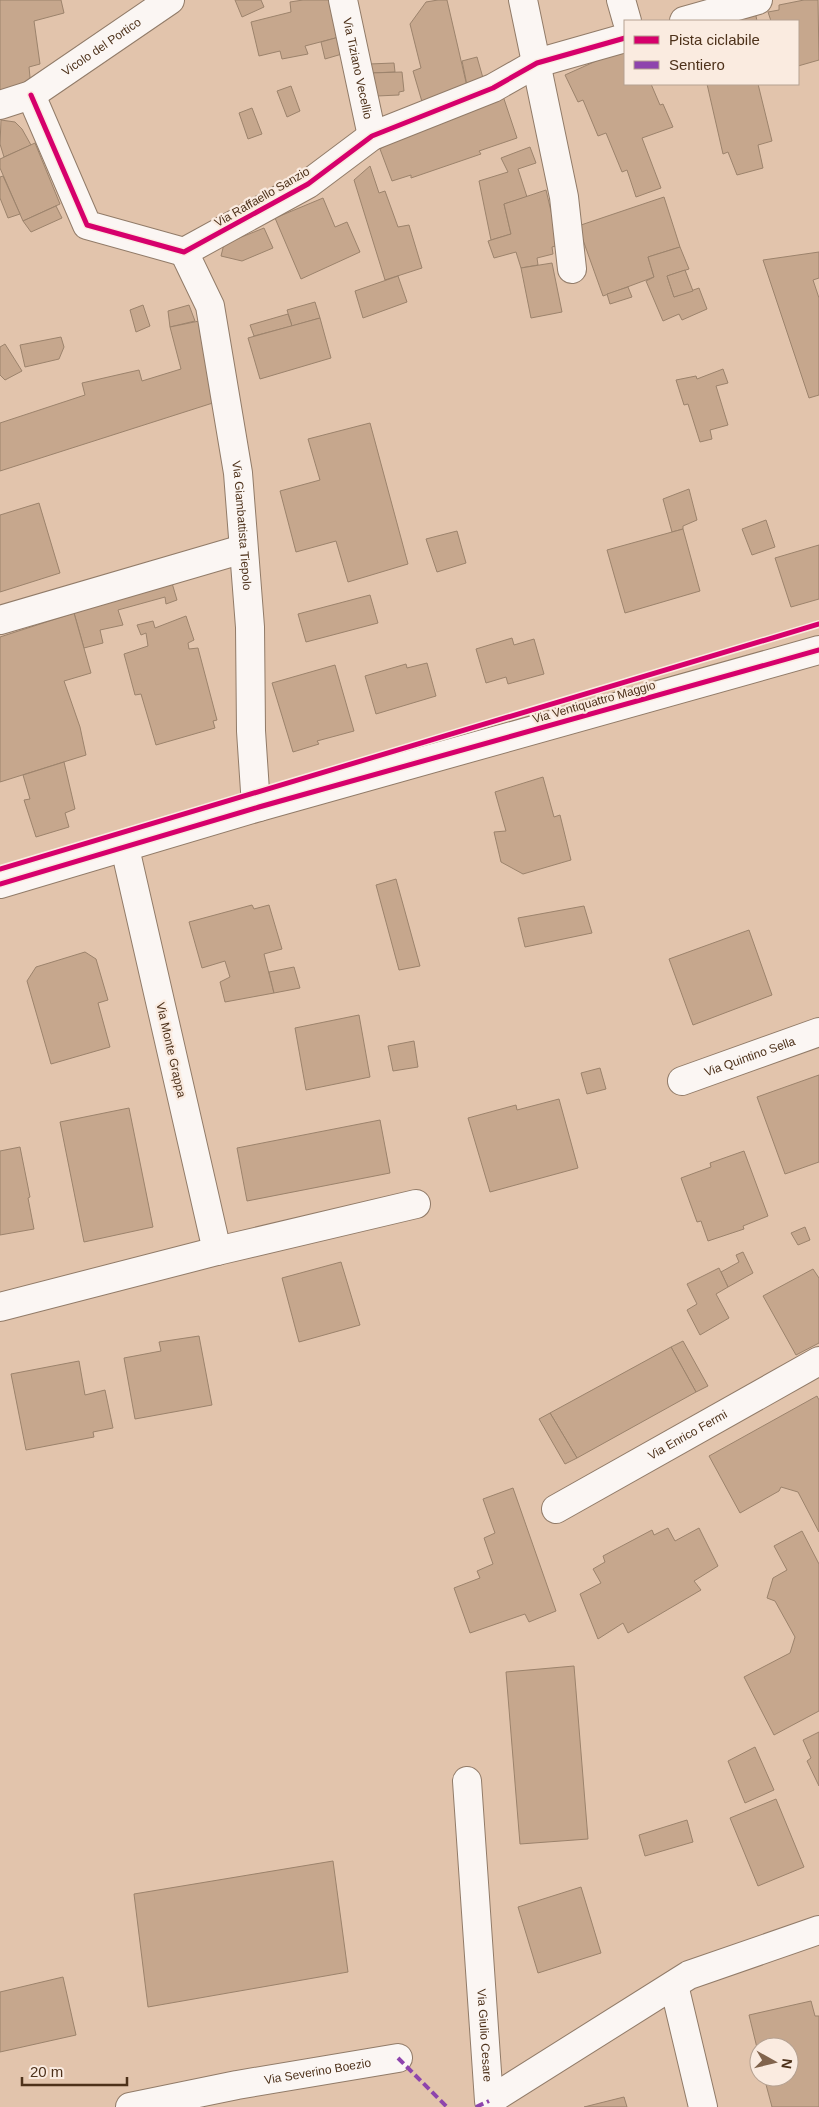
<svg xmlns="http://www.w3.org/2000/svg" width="819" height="2107" font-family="Arial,sans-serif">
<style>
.building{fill:#c6a78d;stroke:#9c836c}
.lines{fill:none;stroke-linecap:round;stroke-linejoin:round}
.minor-casing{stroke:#917b68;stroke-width:30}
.minor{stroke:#fbf6f3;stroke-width:28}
.quiet{stroke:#8e44ad;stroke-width:4;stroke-dasharray:8 4;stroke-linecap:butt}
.cycleway-casing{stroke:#faebe0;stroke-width:8}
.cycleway{stroke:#d6006c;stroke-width:5}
.labels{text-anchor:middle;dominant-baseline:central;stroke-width:4.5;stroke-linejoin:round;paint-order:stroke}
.street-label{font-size:12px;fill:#4d311a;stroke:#faebe0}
</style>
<rect width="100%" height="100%" fill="#e2c4ac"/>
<g class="building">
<path d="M0 0H61L64 13 34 21 40 64 29 67 31 88 0 95Z"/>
<path d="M235 0H261L264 7 242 17Z"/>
<path d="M303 0H336L343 36 305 46 308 54 282 59 280 51 259 56 251 22 291 12 290 2Z"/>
<path d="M438 0H447L469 95 425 112 413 71 421 68 410 24 426 2Z"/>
<path d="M804 0H818L819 60 798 66V21H771L768 12 779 10V5Z"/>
<path d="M755 11 757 21H717Z"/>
<path d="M339 37 342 54 325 59 321 42Z"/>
<path d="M625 48V84H651L660 105 663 104 673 127 642 138 661 188 636 197 627 170 622 172 606 133 598 136 583 100 578 102 565 75Z"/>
<path d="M477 57 485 85 468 90 462 61Z"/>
<path d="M394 63 395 72 370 73 369 64Z"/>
<path d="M402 72 404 91 399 92V95L377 96 370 73Z"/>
<path d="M707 84H758L772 141 758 145 763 168 737 175 728 152 723 154Z"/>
<path d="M291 86 300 111 287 117 277 91Z"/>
<path d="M502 93 517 138 479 151 481 154 411 178V175L392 181 380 149 397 139Z"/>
<path d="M252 108 262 134 248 139 239 113Z"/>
<path d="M1 120 15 122 22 129 31 145 4 157 0 144Z"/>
<path d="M35 143 60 204 23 221 0 168V159Z"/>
<path d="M530 147 536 163 518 169 527 197 504 204 511 234 491 240 479 181 508 172 501 158Z"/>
<path d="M370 166 379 193 385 191 398 227 409 225 422 268 385 280 354 180Z"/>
<path d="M3 176 20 214 8 218 0 198V177Z"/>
<path d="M546 190 559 245 552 247 553 254 537 258 538 265 521 268 516 252 494 258 488 241 511 234 504 204Z"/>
<path d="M664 197 680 247 648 257 654 277 603 296 578 226Z"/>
<path d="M323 198 335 227 347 222 360 252 301 279 275 218Z"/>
<path d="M56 206 62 218 31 232 23 221Z"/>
<path d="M264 228 273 248 242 261 221 256 224 244Z"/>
<path d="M680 247 689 269 667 276 674 297 699 288 707 309 682 320 679 314 663 321 646 281 654 277 648 257Z"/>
<path d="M819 252V278L813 280 819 298V395L809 398 763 260Z"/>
<path d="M552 263 562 312 531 318 521 268Z"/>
<path d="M685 270 693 291 674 297 667 276Z"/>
<path d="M398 276 407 302 363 318 355 291Z"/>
<path d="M628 287 632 297 610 304 607 294Z"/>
<path d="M315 302 320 318 292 326 287 310Z"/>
<path d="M143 305 150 326 136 332 130 310Z"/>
<path d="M189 305 195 321 170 327 168 311Z"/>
<path d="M288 314 292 326 254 336 250 325Z"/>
<path d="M320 318 331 358 260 379 248 338Z"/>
<path d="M199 321 219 401 0 471V423L85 395 82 383 139 370 142 381 181 369 170 327Z"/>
<path d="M61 337 64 347 59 359 25 367 20 345Z"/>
<path d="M5 344 22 371 5 380 0 375V347Z"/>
<path d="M723 369 728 383 716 386 728 425 710 430 712 439 700 442 688 404 684 405 676 380 696 376 697 379Z"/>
<path d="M370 423 408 564 348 582 336 541 296 552 280 491 320 480 308 439Z"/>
<path d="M689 489 697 520 683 526V529L672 532 663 499Z"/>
<path d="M39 503 60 573 0 592V515Z"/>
<path d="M766 520 775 547 752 555 742 529Z"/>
<path d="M683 529 700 591 625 613 607 550Z"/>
<path d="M457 531 466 563 437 572 426 539Z"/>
<path d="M819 545V599L791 607 775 558Z"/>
<path d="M172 583 177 600 166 604 165 597 118 610 123 625 100 630 103 643 84 648 74 613Z"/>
<path d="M370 595 378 623 306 642 298 614Z"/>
<path d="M74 613 91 673 64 681 80 727 86 755 0 782V637Z"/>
<path d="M186 616 194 640 188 643 189 649 198 648 217 720 213 721 215 728 156 745 141 694 135 695 124 654 148 646 146 633 141 635 137 625 153 621 155 628Z"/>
<path d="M512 638 514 645 534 639 544 674 508 684 506 677 486 683 476 649Z"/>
<path d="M427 663 436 696 376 714 365 676 406 664 407 668Z"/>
<path d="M335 665 354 731 317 741 319 744 293 752 272 683Z"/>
<path d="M64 762 75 809 65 813 69 827 36 837 24 800 30 799 23 775Z"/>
<path d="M543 777 554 817 560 815 571 860 523 874 501 862 494 832 506 831 495 792Z"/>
<path d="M396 879 420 966 399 970 376 885Z"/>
<path d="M252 905 254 909 269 905 282 949 264 954 274 993 225 1002 220 982 230 977 225 961 202 968 189 922Z"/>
<path d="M584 906 592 933 525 947 518 918Z"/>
<path d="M749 930 772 995 693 1025 669 959Z"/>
<path d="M85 952 96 959 108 1000 98 1003 110 1047 51 1064 27 981 36 967Z"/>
<path d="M294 967 300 988 274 993 269 972Z"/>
<path d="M359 1015 370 1077 306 1090 295 1028Z"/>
<path d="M414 1041 418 1067 393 1071 388 1046Z"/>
<path d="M600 1068 606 1089 587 1094 581 1073Z"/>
<path d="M819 1075V1162L785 1174 757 1097Z"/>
<path d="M559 1099 578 1168 490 1192 468 1118 516 1105 517 1110Z"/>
<path d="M129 1108 153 1227 84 1242 60 1122Z"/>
<path d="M380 1120 390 1173 247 1201 237 1148Z"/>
<path d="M20 1147 30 1197 28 1198 34 1229 0 1235V1151Z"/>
<path d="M744 1151 768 1216 743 1226 744 1229 708 1241 701 1221 697 1222 681 1178 711 1167 710 1163Z"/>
<path d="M805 1227 810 1240 798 1245 791 1233Z"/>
<path d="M743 1252 753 1273 728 1287 721 1272 739 1262 736 1255Z"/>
<path d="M341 1262 360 1325 299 1342 282 1278Z"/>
<path d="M719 1268 728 1287 716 1294 729 1318 700 1335 687 1310 697 1304 687 1284Z"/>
<path d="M813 1269 819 1278V1343L796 1355 763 1296Z"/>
<path d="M199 1336 212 1405 135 1419 124 1358 161 1351 159 1342Z"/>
<path d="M683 1341 708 1386 696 1392 671 1347Z"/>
<path d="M671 1347 696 1392 577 1458 550 1413Z"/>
<path d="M79 1361 85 1395 105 1390 113 1428 93 1432 94 1437 26 1450 11 1374Z"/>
<path d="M817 1396 819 1400V1532L798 1492 781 1487 779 1491 740 1513 709 1456Z"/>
<path d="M550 1413 577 1458 565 1464 539 1419Z"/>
<path d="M513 1488 556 1611 529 1622 525 1614 470 1633 454 1588 480 1578 477 1571 493 1564 484 1538 495 1533 483 1499Z"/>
<path d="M668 1528 675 1541 699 1528 718 1566 694 1581 701 1590 628 1633 623 1623 598 1639 580 1594 601 1583 593 1569 605 1562 603 1556 652 1530 654 1535Z"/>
<path d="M802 1531 819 1564V1711L774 1735 744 1677 790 1653 795 1637 775 1601 767 1598 773 1578 787 1570 774 1546Z"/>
<path d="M574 1666 588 1839 520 1844 506 1672Z"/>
<path d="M819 1732V1786L807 1761 811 1758 803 1740Z"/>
<path d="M755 1747 774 1790 745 1803 728 1761Z"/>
<path d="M776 1799 804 1867 758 1886 730 1818Z"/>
<path d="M687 1820 693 1842 645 1856 639 1835Z"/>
<path d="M333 1861 348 1972 148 2007 134 1894Z"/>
<path d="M581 1887 601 1953 538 1973 518 1907Z"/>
<path d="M63 1977 76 2035 0 2052V1992Z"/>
<path d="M811 2001 815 2016H819V2107H772L764 2077H789V2047H759V2056L749 2015Z"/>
<path d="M624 2097 627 2107H584Z"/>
</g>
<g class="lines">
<g class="minor-casing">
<g id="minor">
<path id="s1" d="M343 0 372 136"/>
<path d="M523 0 564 197 572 269"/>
<path d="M621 0 627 21"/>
<path d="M684 21 758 0"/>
<path d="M31 95 87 225 184 252 308 184 372 136 493 88 537 63 625 38"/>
<path id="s2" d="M0 105 31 95 170 0"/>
<path id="s3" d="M184 252 210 306 238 473 250 627 251 731 255 791 259 807"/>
<path d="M0 620 243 549"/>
<path d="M0 884 259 807 819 650"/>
<path id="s4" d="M682 1081 819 1032"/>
<path d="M217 1251 416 1204"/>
<path d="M0 1307 217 1251 125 848"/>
<path id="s5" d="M556 1509 819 1361"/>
<path id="s6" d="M467 1781 489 2101 689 1975 819 1930"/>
<path d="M674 1985 703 2107"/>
<path id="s7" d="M130 2107 237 2085 398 2058"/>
</g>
</g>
<use href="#minor" class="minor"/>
<g class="quiet">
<path d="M398 2058 447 2107"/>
<path d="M476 2107 489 2101"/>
</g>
<g class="cycleway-casing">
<g id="cycleway">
<path d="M31 95 87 225 184 252 308 184 372 136 493 88 537 63 625 38"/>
<path d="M0 869 819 624"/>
<path d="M0 884 259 807 819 650"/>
</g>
</g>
<use href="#cycleway" class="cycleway"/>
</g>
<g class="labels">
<g class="street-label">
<text stroke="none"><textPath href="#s2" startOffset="118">Vicolo del Portico</textPath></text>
<text stroke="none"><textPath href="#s1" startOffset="70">Via Tiziano Vecellio</textPath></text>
<text transform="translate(262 197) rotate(-30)">Via Raffaello Sanzio</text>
<text stroke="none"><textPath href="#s3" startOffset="282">Via Giambattista Tiepolo</textPath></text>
<text transform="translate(594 702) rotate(-16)">Via Ventiquattro Maggio</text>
<text transform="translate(171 1050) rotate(77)">Via Monte Grappa</text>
<text stroke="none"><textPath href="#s4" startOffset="72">Via Quintino Sella</textPath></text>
<text stroke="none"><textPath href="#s5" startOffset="151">Via Enrico Fermi</textPath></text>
<text stroke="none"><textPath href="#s6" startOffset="255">Via Giulio Cesare</textPath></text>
<text stroke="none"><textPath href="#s7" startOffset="191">Via Severino Boezio</textPath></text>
</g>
</g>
<rect x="624" y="20" width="175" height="65" fill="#faebe0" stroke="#b5a191"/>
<rect x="634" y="36" width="25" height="8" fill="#d6006c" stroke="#b5a191"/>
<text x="669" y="45" font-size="15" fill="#4d311a">Pista ciclabile</text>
<rect x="634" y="61" width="25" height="8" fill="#8e44ad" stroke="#b5a191"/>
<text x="669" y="70" font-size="15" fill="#4d311a">Sentiero</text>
<g transform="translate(774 2062) rotate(98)"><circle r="24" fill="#faebe0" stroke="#b5a191"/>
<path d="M0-4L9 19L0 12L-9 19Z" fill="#81644d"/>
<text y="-8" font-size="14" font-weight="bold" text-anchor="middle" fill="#4d311a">N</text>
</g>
<path d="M22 2077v8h105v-8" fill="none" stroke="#4d311a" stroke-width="2.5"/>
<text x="30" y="2077" font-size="15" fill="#4d311a" stroke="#faebe0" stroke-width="4" paint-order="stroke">20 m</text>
</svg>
